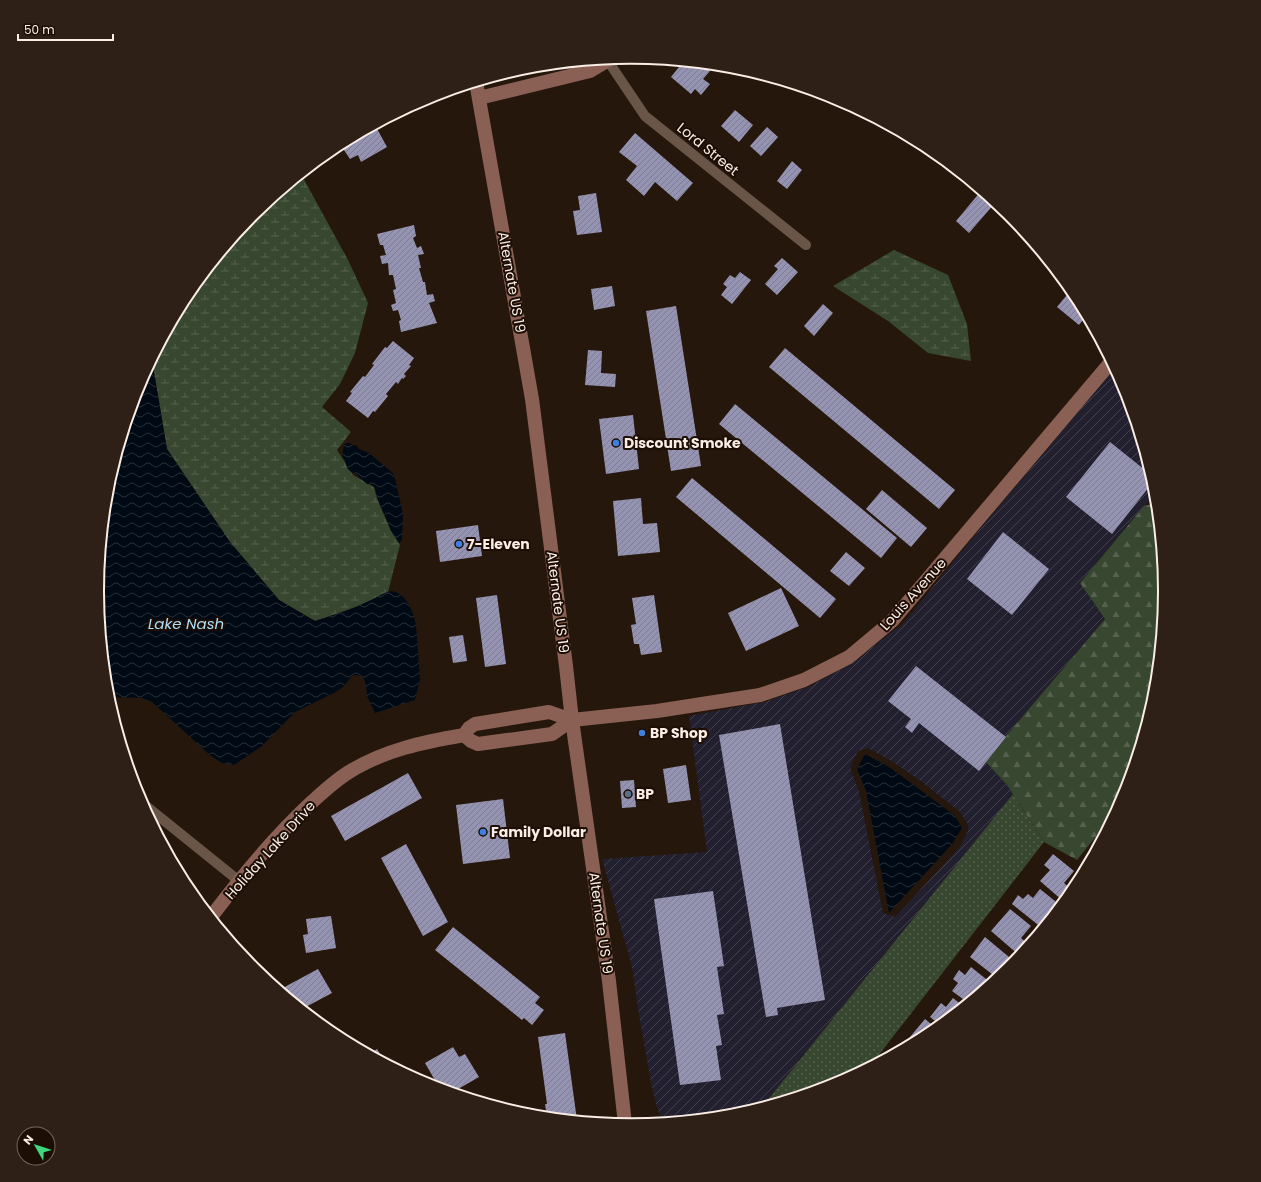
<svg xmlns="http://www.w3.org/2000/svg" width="1261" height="1182" font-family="Poppins,sans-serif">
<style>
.industrial{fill:url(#industrial-furrows);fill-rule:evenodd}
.grass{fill:url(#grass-dots)}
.forest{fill:url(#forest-firs)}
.wetland{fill:url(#wetland-marsh)}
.water{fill:url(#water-waves)}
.building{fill:url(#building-hatch)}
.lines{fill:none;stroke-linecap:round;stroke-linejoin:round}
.street{stroke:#695649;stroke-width:10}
.secondary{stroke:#8a6055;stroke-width:14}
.shop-dot{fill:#3f7fe0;stroke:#1c0e04;stroke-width:1.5}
.service-dot{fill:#5c6f8a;stroke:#1c0e04;stroke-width:1.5}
.labels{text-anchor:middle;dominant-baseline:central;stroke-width:4;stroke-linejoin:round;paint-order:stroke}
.street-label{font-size:14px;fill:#f9ede6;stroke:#1c0e04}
.poi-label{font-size:14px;font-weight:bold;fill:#f9ede6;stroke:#1c0e04;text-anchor:start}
.water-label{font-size:15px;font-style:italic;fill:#afdff8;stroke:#1c0e04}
.rim{fill:none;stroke:#f9ede6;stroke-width:2}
</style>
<defs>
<pattern id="industrial-furrows" width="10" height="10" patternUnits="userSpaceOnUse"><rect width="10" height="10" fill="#221f2f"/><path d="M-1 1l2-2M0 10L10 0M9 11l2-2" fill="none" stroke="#43404d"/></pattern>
<pattern id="grass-dots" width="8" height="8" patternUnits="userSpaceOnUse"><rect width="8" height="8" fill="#38472f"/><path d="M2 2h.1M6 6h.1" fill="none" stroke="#56624d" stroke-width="1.8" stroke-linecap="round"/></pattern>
<pattern id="forest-firs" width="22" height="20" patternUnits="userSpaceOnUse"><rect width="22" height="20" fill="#38472f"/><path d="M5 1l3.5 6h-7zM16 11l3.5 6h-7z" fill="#56624d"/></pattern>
<pattern id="wetland-marsh" width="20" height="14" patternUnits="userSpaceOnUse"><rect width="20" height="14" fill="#38472f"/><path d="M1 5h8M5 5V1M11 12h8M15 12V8" fill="none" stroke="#56624d"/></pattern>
<pattern id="water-waves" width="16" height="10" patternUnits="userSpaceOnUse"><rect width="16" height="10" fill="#000a14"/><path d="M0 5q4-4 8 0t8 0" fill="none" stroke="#262e36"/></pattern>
<pattern id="building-hatch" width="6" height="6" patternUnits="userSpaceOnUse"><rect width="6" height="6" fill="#9593b2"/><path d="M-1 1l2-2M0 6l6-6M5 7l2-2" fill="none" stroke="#7f7c91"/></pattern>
</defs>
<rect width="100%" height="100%" fill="#26170c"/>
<path class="industrial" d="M1114 369 1124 387 1154 487 1155 493 1080 583 1105 619 985 761 1016 794 763 1106 662 1119 657 1108 651 1083 639 1015 632 967 602 859 707 852 689 716 764 702 808 687 853 663 894 630 901 626 981 528ZM868 748 893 762 919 780 959 811 968 824V831L959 848 895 917 883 913 859 792 851 770V765L858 751Z"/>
<path class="grass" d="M1013 794 1044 842 871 1065 835 1084 763 1106Z"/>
<path class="forest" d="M1156 503 1164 591 1154 695 1124 796 1114 814 1077 860 1044 842 1007 785 985 761 1105 619 1080 583 1144 506Z"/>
<g class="wetland">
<path d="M301 174 348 260 368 303 355 353 340 384 322 407 351 432 337 450 353 475 374 487C379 508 390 527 400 545L388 592 362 605 315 621 279 600 230 542 167 449 152 360 187 294 253 213Z"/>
<path d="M894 250 948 275 967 324 971 361 928 353 888 321 833 286Z"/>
</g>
<g class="water">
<path d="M152 360 167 449 230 542 279 600 315 621C335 615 355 608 373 599 380 596 388 589 396 592 408 597 414 614 416 625L420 680 415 700 375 713 367 696 366 685 363 676 353 675 343 687 334 693 295 712 262 746 234 765 222 763 211 756 152 702 142 698 107 697 97 591 107 487 137 386Z"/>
<path d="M349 443 357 446 359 449 369 453 394 474 403 514 402 540 399 543 391 531 376 495C376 490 375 488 372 485L367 484 357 475 350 471 347 468 345 460 342 456 344 444Z"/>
<path d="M865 754 889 767 915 786 955 816 962 828 953 843 889 913 866 791 857 769Z"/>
</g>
<g class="building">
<path d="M683 62 688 65 690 63 706 64 704 66 710 71 703 79 710 84 701 95 695 89 691 94 671 77Z"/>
<path d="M735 110 753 125 739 142 721 126Z"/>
<path d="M375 125 387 147 361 162 358 155 350 159 340 144Z"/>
<path d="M767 127 778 137 761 156 750 146Z"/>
<path d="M635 133 693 183 677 201 655 182 644 196 626 180 637 166 619 152Z"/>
<path d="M792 161 802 170 787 189 777 181Z"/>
<path d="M981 191 995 203 969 233 956 221Z"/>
<path d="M596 193 602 232 577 235 573 211 580 210 578 196Z"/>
<path d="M414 225 416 236 413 238 417 248 421 246 424 254 418 255 421 268H419L423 282H425L427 295 433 294 435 301 429 303 437 323 401 332 399 321 401 320 398 310 393 311 391 305 396 303 393 290 396 289 393 275H389L388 263 382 264 380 256 386 255 383 245H380L377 234Z"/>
<path d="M782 258 798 272 777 295 765 284 778 269 774 266Z"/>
<path d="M740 272 751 280 732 304 721 295 727 287 723 284 730 275 735 278Z"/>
<path d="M612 286 615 306 594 310 591 289Z"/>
<path d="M1071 290 1086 316 1079 325 1057 307Z"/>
<path d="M823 304 833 313 814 336 804 326Z"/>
<path d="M676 306 701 466 671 471 646 311Z"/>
<path d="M393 341 414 358 409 365 411 366 404 374 406 376 403 379 402 378 398 384 396 382 386 394 388 396 375 412 373 411 368 418 346 401 352 393 350 392 363 376 365 377 374 365 372 364 385 347 387 348Z"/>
<path d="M785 348 955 490 939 509 769 367Z"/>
<path d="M588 350 602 351 601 373 616 374 615 387 585 385Z"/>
<path d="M735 404 897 538 881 558 719 424Z"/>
<path d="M633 415 639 469 606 474 599 419Z"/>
<path d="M1110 442 1150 474 1153 482 1112 534 1066 497Z"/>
<path d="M692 478 836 599 820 618 676 497Z"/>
<path d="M882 490 927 528 911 547 866 509Z"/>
<path d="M641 498 643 524 657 523 660 552 618 556 613 501Z"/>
<path d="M478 525 482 556 440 562 436 531Z"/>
<path d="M1003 532 1049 569 1012 615 967 579Z"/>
<path d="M846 552 865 568 849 586 830 571Z"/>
<path d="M781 588 799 626 746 651 728 613Z"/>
<path d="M497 595 506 664 485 667 476 598Z"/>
<path d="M654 595 662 652 641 655 639 644H634L631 625 636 624 632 598Z"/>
<path d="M463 635 467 661 453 663 449 637Z"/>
<path d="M916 666 1006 737 979 771 919 723 912 733 905 727 911 719 888 701Z"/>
<path d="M780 724 825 1000 777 1008 778 1015 766 1017 719 735Z"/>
<path d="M686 765 691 800 668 803 663 769Z"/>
<path d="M408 773 422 798 345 841 331 816Z"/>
<path d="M634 780 636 807 622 808 620 781Z"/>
<path d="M503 799 510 858 463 864 456 805Z"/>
<path d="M406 844 448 922 423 936 381 858Z"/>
<path d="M1053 854 1074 871 1064 883 1072 890 1063 901 1040 881 1050 870 1044 865Z"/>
<path d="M1040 889 1060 905 1042 928 1012 904 1018 895 1023 899 1028 894 1033 898Z"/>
<path d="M713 891 724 966 717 967 724 1014 717 1015 722 1045 716 1046 721 1080 680 1085 654 899Z"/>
<path d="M1010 909 1031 926 1021 938 1028 944 1019 955 991 931Z"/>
<path d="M331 916 336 948 306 953 303 935 308 934 306 919Z"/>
<path d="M453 927 540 997 535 1003 544 1010 532 1025 524 1018 522 1020 435 950Z"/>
<path d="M985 937 1009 957 1003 966 1007 969 997 978 970 957Z"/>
<path d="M971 967 991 983 980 992 979 991 967 1002 952 991 958 983 953 979 959 970 965 975Z"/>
<path d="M318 969 332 993 302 1009 279 990Z"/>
<path d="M953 998 963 1006 940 1025 930 1017 941 1003 946 1007Z"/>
<path d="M925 1019 936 1028 927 1035 910 1044 914 1040 910 1037Z"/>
<path d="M565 1033 577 1120 547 1117 545 1104H547L538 1037Z"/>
<path d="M453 1047 459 1057 465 1054 479 1077 453 1092 440 1089 425 1063Z"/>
<path d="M377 1049 385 1062 370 1054Z"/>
</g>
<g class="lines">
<g class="street">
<path d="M608 61 645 116 806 245"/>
<path d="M141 802 239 881"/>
</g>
<g class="secondary">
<path d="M476 82 532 399 566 666 572 720 609 981 625 1124"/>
<path d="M479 98 590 71 610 59"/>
<path d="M464 735 471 741 478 744 552 734 572 720"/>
<path d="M211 917C242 876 275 836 313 801 324 791 336 780 349 772 384 750 424 742 464 735L469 728 475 724 549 712 572 720 657 711 760 695 804 680 849 657 892 621 1111 362"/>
</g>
</g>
<g class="shop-dot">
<circle cx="616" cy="443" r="4"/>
<circle cx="459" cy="544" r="4"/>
<circle cx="642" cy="733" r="4"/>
<circle cx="483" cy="832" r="4"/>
</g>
<circle class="service-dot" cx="628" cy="794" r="4"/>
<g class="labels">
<g class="street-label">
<text transform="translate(708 149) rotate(39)">Lord Street</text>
<text transform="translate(512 282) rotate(80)">Alternate US 19</text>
<text transform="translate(913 594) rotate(-48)">Louis Avenue</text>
<text transform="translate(558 602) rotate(83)">Alternate US 19</text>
<text transform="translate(270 850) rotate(-48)">Holiday Lake Drive</text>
<text transform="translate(601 923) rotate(82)">Alternate US 19</text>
</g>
<g class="poi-label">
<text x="624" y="443">Discount Smoke</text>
<text x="467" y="544">7-Eleven</text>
<text x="650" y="733">BP Shop</text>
<text x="636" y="794">BP</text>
<text x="491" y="832">Family Dollar</text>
</g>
<g class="water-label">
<text x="186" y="623">Lake Nash</text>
</g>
</g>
<path d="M0 0H1261V1182H0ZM104 591a527 527 0 1 1 1054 0a527 527 0 1 1-1054 0Z" fill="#2e2016" fill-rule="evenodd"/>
<path class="rim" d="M104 591a527 527 0 1 1 1054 0a527 527 0 1 1-1054 0Z"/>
<g transform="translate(36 1146) rotate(309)"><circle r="19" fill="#1c0e04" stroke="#74675e"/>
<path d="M0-3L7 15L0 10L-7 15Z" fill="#3ed77d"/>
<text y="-6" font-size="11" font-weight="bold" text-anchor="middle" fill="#f9ede6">N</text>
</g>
<path d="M18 34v6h95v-6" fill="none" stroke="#f9ede6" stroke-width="2"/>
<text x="24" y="34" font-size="12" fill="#f9ede6" stroke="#1c0e04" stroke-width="3" paint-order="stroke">50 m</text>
</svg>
